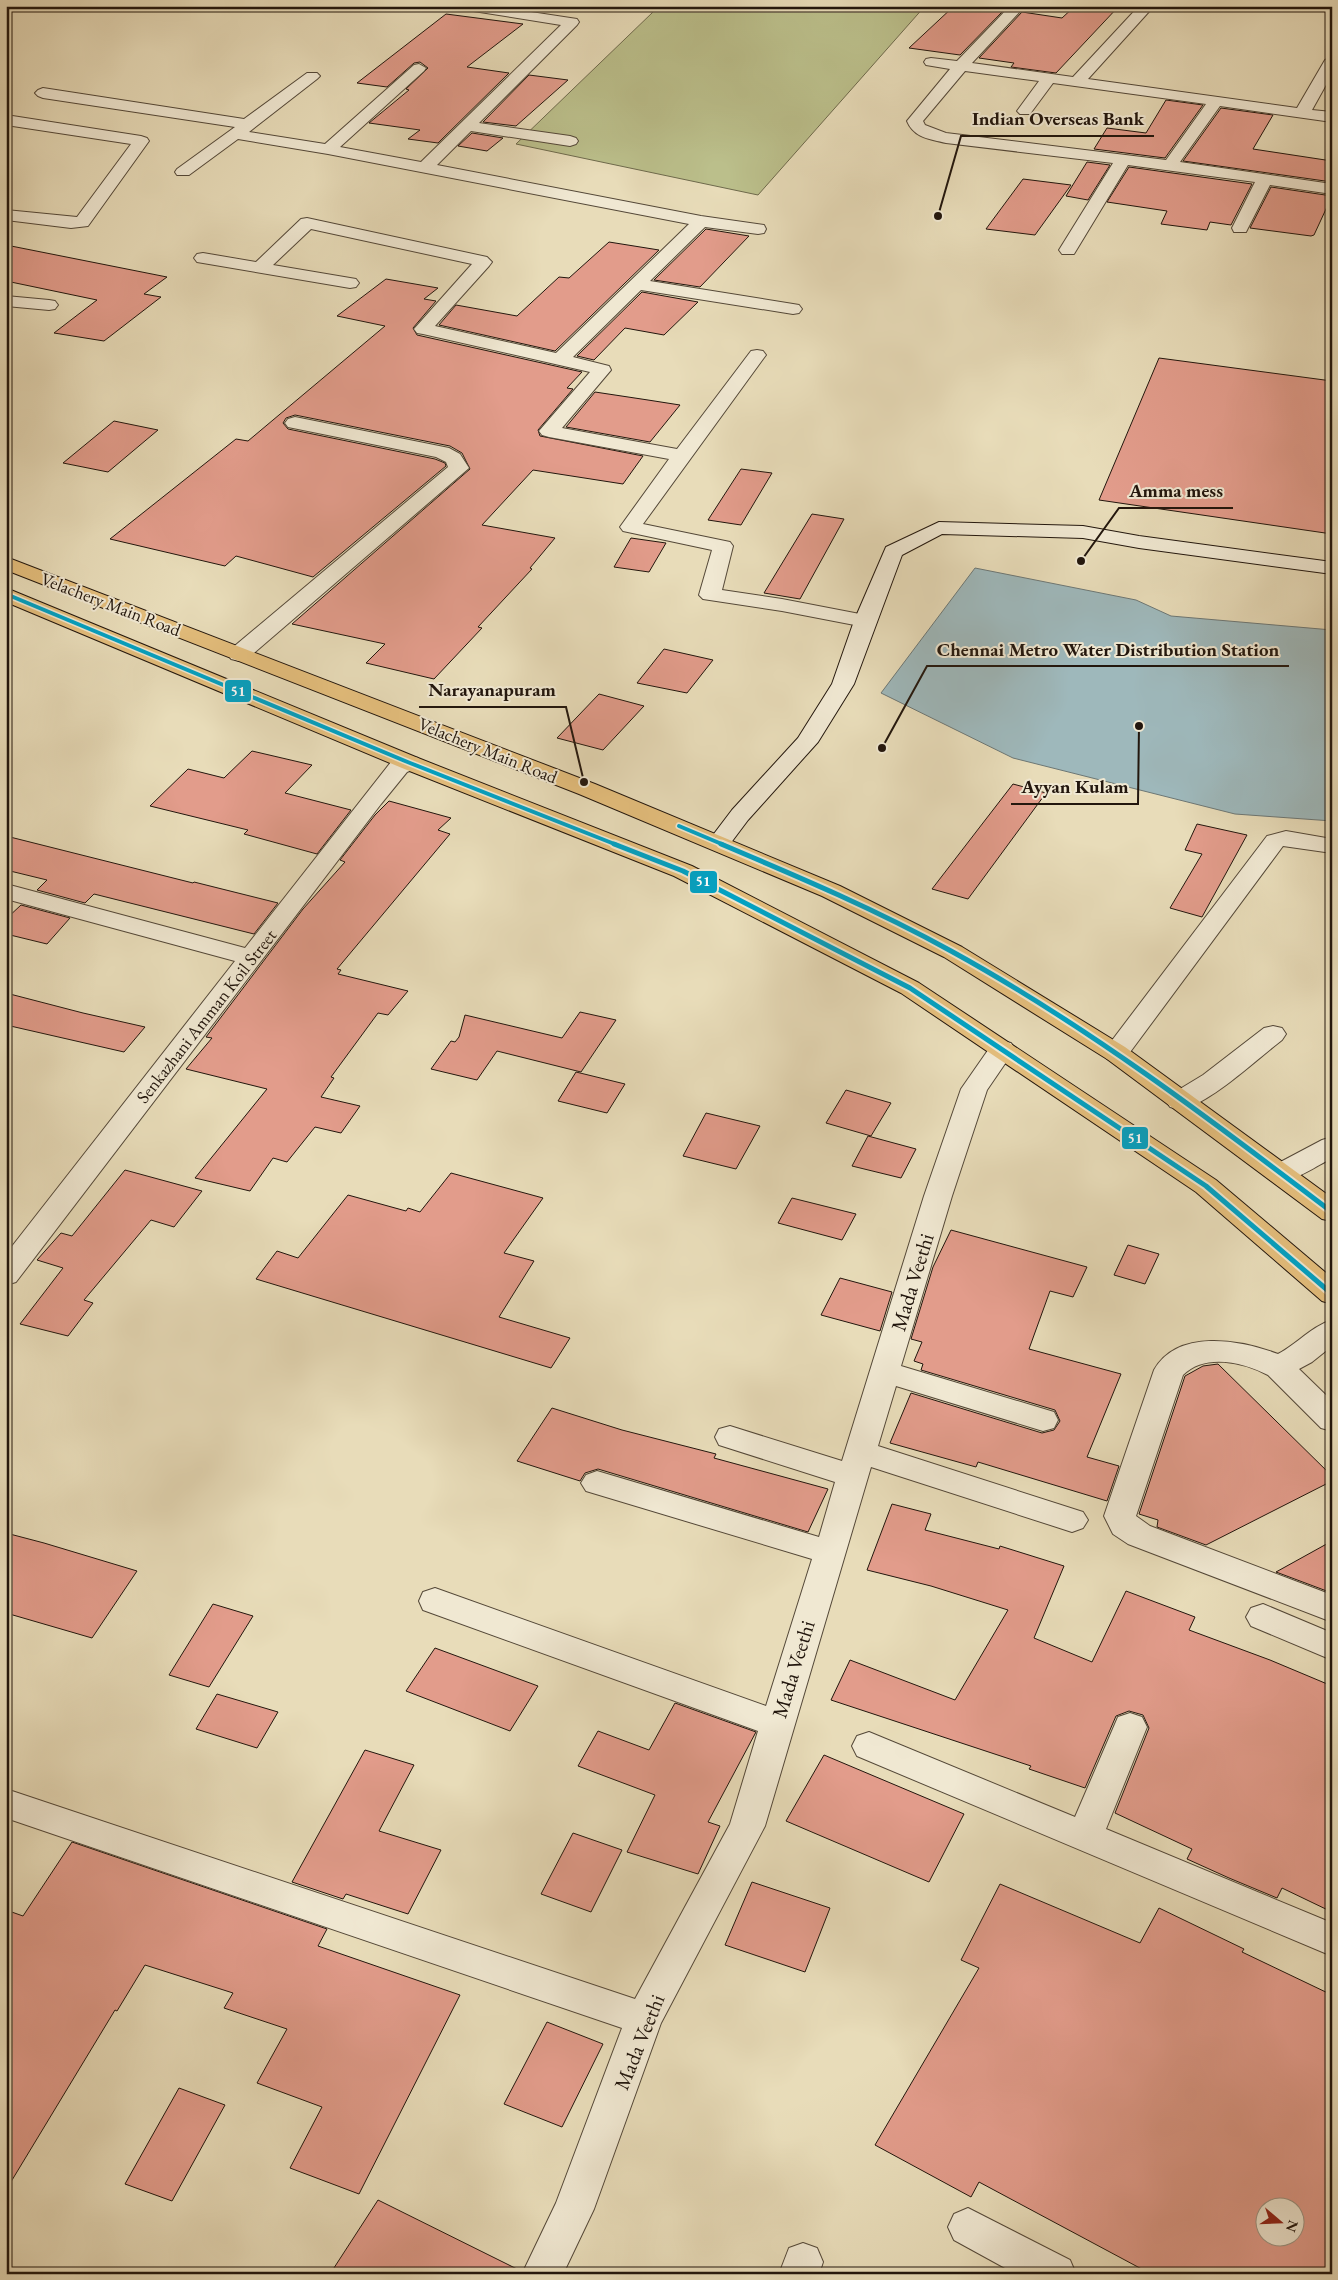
<svg xmlns="http://www.w3.org/2000/svg" width="1338" height="2280" font-family="'EB Garamond',serif">
<style>
.green{fill:#bbbf8b;stroke:#6e6a4c}
.water{fill:#9eb8bb;stroke:#6c7775}
.building{fill:#e29c8b;stroke:#22160d;fill-rule:evenodd}
.lines{fill:none;stroke-linecap:round;stroke-linejoin:round}
.street-casing{stroke:#544838;stroke-width:2}
.secondary-casing{stroke:#22160d;stroke-width:2}
.primary-casing{stroke:#22160d;stroke-width:2}
.street{fill:#f0e8d2;fill-rule:evenodd}
.secondary{fill:#f0e8d2;fill-rule:evenodd}
.primary{fill:#e4be7c;fill-rule:evenodd}
.bus-1-far1-casing{stroke:#f0e8d2;stroke-width:7}
.bus-1-casing{stroke:#f0e8d2;stroke-width:9}
.bus-1-far1{stroke:#02a2c4;stroke-width:4}
.bus-1{stroke:#02a2c4;stroke-width:5}
.labels{text-anchor:middle;dominant-baseline:central;stroke-width:4;stroke-linejoin:round;paint-order:stroke}
.street-label{font-size:18px;fill:#22160d;stroke:#f0e8d2}
.near-street-label{font-size:21px;fill:#22160d;stroke:#f0e8d2}
.leader{fill:none;stroke:#22160d;stroke-width:2}
.callout-dot{fill:#22160d;stroke:#f0e8d2;stroke-width:2}
.callout-label{font-size:19px;text-anchor:middle;font-weight:bold;fill:#22160d;stroke:#f0e8d2;stroke-width:4;stroke-linejoin:round;paint-order:stroke}
.line-badge{stroke:#f0e8d2;stroke-width:2}
.badge-label{font-size:14px;text-anchor:middle;font-weight:bold;fill:#fff}
</style>
<rect width="100%" height="100%" fill="#e8dcb9"/>
<filter id="stains"><feTurbulence type="fractalNoise" baseFrequency=".004" numOctaves="4"/><feColorMatrix values="0 0 0 0 .2 0 0 0 0 .09 0 0 0 0 .02 0 0 0 .5 -.17"/></filter>
<radialGradient id="worn" r=".72"><stop offset=".6" stop-color="#630" stop-opacity="0"/><stop offset="1" stop-color="#630" stop-opacity=".3"/></radialGradient>
<path class="green" d="M606 6H925L758 195 516 144 653 12Z"/>
<path class="water" d="M975 568 1136 600 1171 616 1332 630V821L1235 814 1013 758 881 693Z"/>
<g class="building">
<path d="M954 6H978L1004 10 960 55 909 48Z"/>
<path d="M1075 6H1119L1056 73 1011 67 1014 63 979 58 1022 12 1062 18Z"/>
<path d="M446 14 523 24 467 67 509 73 438 143 408 139 420 130 369 123 409 90 406 89 428 68 420 62 414 63 387 87 357 83Z"/>
<path d="M529 75 568 80 516 126 483 122Z"/>
<path d="M1166 100 1203 105 1165 158 1094 149 1107 128 1146 133Z"/>
<path d="M1221 108 1273 115 1253 149 1332 161V182L1183 161Z"/>
<path d="M472 133 503 138 487 151 458 146Z"/>
<path d="M1087 162 1110 165 1088 200 1066 196Z"/>
<path d="M1129 167 1252 184 1231 225 1210 222 1207 230 1161 224 1167 211 1107 202Z"/>
<path d="M1023 179 1071 185 1035 235 986 229Z"/>
<path d="M1271 187 1332 196 1314 235 1311 236 1250 228Z"/>
<path d="M706 229 749 236 700 287 654 280Z"/>
<path d="M609 242 659 250 555 351 439 325 456 305 517 316 559 277 569 278Z"/>
<path d="M6 245 167 277 144 294 161 297 104 341 54 333 97 300 6 281Z"/>
<path d="M386 279 438 288 424 299 436 301 413 328 417 335 582 372 567 388 573 389 538 430 540 436 643 456 623 484 533 470 482 525 555 538 530 568 532 569 478 627 482 628 434 679 366 663 385 644 292 624 470 469 462 453 450 446 295 415 286 418 283 423 288 429 435 459 445 463 446 466 313 577 236 556 225 566 110 539 236 439 248 441 385 326 337 316Z"/>
<path d="M642 292 698 302 664 335 625 328 594 360 577 356Z"/>
<path d="M1159 358 1332 381V534L1099 500Z"/>
<path d="M595 392 648 400 680 405 650 442 566 427Z"/>
<path d="M114 421 158 430 108 472 63 463Z"/>
<path d="M741 469 772 473 741 525 708 520Z"/>
<path d="M812 514 844 519 800 599 764 593Z"/>
<path d="M631 538 666 543 649 572 614 567Z"/>
<path d="M664 649 713 660 687 693 637 683Z"/>
<path d="M599 694 644 706 603 750 557 738Z"/>
<path d="M252 751 312 765 285 793 351 810 317 854 244 834 248 830 150 806 188 769 224 778Z"/>
<path d="M1013 784 1046 793 968 899 932 889Z"/>
<path d="M389 801 451 818 438 830 450 834 337 969 341 970 338 974 408 991 388 1015 378 1013 331 1077 334 1078 321 1097 360 1106 341 1133 315 1127 287 1162 273 1158 250 1191 195 1178 267 1089 186 1069 212 1038 206 1037 303 909 345 862 340 860 375 815Z"/>
<path d="M1197 824 1247 835 1202 917 1170 908 1202 854 1185 850Z"/>
<path d="M6 836 193 883 194 882 278 903 254 934 94 894 85 903 37 890 47 880 6 870Z"/>
<path d="M21 905 70 918 47 944 6 934V919Z"/>
<path d="M6 993 83 1013 145 1027 124 1052 6 1025Z"/>
<path d="M580 1012 616 1020 581 1072 497 1051 477 1080 431 1069 451 1041 455 1042 459 1037 465 1015 562 1038Z"/>
<path d="M576 1072 625 1084 607 1113 558 1101Z"/>
<path d="M846 1090 891 1103 871 1136 826 1123Z"/>
<path d="M706 1113 760 1126 736 1169 683 1156Z"/>
<path d="M868 1136 916 1149 901 1178 852 1166Z"/>
<path d="M125 1170 202 1191 174 1227 151 1220 84 1300 93 1303 68 1336 20 1324 63 1268 37 1260 61 1233 72 1236Z"/>
<path d="M451 1173 543 1198 504 1253 534 1261 499 1317 570 1338 551 1368 256 1279 277 1251 298 1258 348 1195 406 1211 408 1208 420 1212Z"/>
<path d="M792 1198 856 1214 842 1240 778 1223Z"/>
<path d="M951 1230 1087 1267 1073 1297 1050 1291 1029 1349 1121 1374 1087 1457 1119 1466 1107 1501 978 1462 976 1467 890 1443 911 1393 1042 1433 1054 1430 1060 1421 1055 1410 921 1370 923 1364 914 1361 922 1342 911 1339 933 1267Z"/>
<path d="M1128 1245 1159 1254 1145 1284 1114 1275Z"/>
<path d="M840 1278 892 1292 880 1331 821 1315Z"/>
<path d="M1218 1364 1332 1476V1481L1206 1545 1157 1527 1158 1520 1139 1514 1185 1376 1203 1366Z"/>
<path d="M552 1408 622 1430 716 1454 714 1458 828 1489 808 1532 598 1469 585 1473 580 1481 517 1461Z"/>
<path d="M892 1504 931 1514 925 1530 999 1549 1000 1546 1064 1566 1034 1638 1092 1662 1126 1591 1195 1617 1189 1630 1270 1660 1332 1686V1912L1282 1888 1277 1898 1229 1878 1187 1859 1192 1849 1115 1813 1149 1728 1143 1715 1129 1711 1116 1716 1085 1788 1029 1769 1031 1766 831 1700 850 1660 955 1700 1008 1610 931 1586 867 1570Z"/>
<path d="M6 1533 44 1543 137 1571 92 1638 6 1613Z"/>
<path d="M1332 1541V1593L1276 1572Z"/>
<path d="M213 1604 253 1616 209 1687 169 1675Z"/>
<path d="M435 1648 538 1686 510 1731 406 1691Z"/>
<path d="M217 1694 278 1712 257 1748 196 1729Z"/>
<path d="M675 1703 756 1732 708 1822 720 1826 698 1874 627 1852 655 1795 578 1766 598 1731 649 1750Z"/>
<path d="M365 1750 414 1765 379 1831 441 1850 408 1914 346 1894 343 1899 292 1882Z"/>
<path d="M824 1755 964 1814 929 1882 786 1821Z"/>
<path d="M573 1833 622 1850 591 1912 541 1894Z"/>
<path d="M72 1842 327 1929 318 1946 460 1995 359 2194 290 2168 322 2107 257 2083 287 2029 224 2008 233 1993 145 1965 117 2011 115 2010 6 2190V1910L23 1916Z"/>
<path d="M752 1882 830 1908 805 1972 725 1945Z"/>
<path d="M1000 1884 1140 1943 1159 1908 1244 1949 1242 1952 1332 1995V2274H1151L979 2182 971 2197 875 2145 979 1968 961 1960ZM1266 2208H1296V2238H1266Z"/>
<path d="M547 2022 603 2044 562 2127 504 2104Z"/>
<path d="M179 2088 225 2105 172 2201 125 2184Z"/>
<path d="M378 2200 521 2271 520 2274H330Z"/>
</g>
<g class="lines">
<g class="street-casing">
<g id="street">
<path d="M6 6H14L6 11Z"/>
<path d="M460 6H505L504 8 577 19 579 22 577 25 479 123 570 136 576 138 578 141 576 144 570 146 471 131 437 165 701 216 764 225 766 229 764 233 758 234 705 227 650 281 793 304 799 305 802 309 799 313 793 314 641 290 573 357 609 366 611 370 562 428 677 449 751 351 757 350 763 351 766 355 763 359 643 524 730 542 733 546 722 590 782 599 865 615 873 616 876 621 873 626 865 627 782 611 703 599 699 595 712 550 623 531 620 527 669 459 549 437 542 435 539 431 590 372 423 334 417 333 414 329 472 264 311 229 273 265 356 279 359 283 356 287 350 288 203 263 197 262 194 258 197 254 203 253 256 262 301 219 307 218 487 257 492 262 489 266 435 326 556 353 689 224 328 154 238 139 189 175H177L175 172 177 169 235 127 43 98 38 96 35 93 38 90 43 88 244 119 307 73H317L320 76 317 79 249 132 325 144 414 65 419 64 426 68 424 71 340 147 421 162 561 25 467 10Z"/>
<path d="M1010 6H1025L972 63 1073 77 1139 6H1154L1088 79 1297 108 1325 60 1332 56V74L1312 110 1332 112V122L1220 106 1180 162 1332 184V194L1270 185 1248 228 1246 232H1234L1232 228 1255 182 1128 165 1074 254H1062L1059 250 1113 163 946 143C930 139 914 138 907 121L950 69 926 65 924 62 926 59 931 58 957 61ZM965 71 1039 81 1017 111 1020 114H1030L1053 83 1206 104 1166 160 946 133 925 125 923 121Z"/>
<path d="M6 115 141 136 147 138 149 141 88 226 71 228 6 220V210L77 217 131 144 6 125Z"/>
<path d="M6 296 49 300 55 301 58 305 55 309 49 310 6 306Z"/>
<path d="M295 417 449 448 460 454 469 468 247 659 239 661 231 659 228 654 231 649 448 467 446 462 436 457 288 427 285 423 288 419Z"/>
<path d="M410 756 418 758 422 763 418 768 407 772 381 804 16 1282 6 1285V1254L235 961 6 899V884L245 948 391 762Z"/>
<path d="M1286 831 1332 839V853L1283 846 1125 1059 1116 1061 1107 1059 1103 1053 1107 1047 1267 836Z"/>
<path d="M1273 1026 1282 1028 1286 1034 1282 1040C1255 1061 1220 1094 1190 1107 1183 1110 1177 1109 1170 1107L1166 1101 1170 1095 1203 1075 1264 1028Z"/>
<path d="M1002 1041 1011 1043 1015 1049 987 1090 952 1196 901 1366 1054 1412 1058 1420 1054 1428 1043 1431 896 1386 878 1446 1083 1512 1088 1520 1083 1528 1072 1532 871 1467 765 1826 661 2023 594 2209 563 2274H522L556 2203 622 2028 6 1818V1789L635 1999 730 1824 758 1731 423 1610 419 1601 423 1592 435 1588 766 1706 812 1559 586 1491 581 1483 586 1475 597 1471 819 1537 835 1482 719 1445 715 1437 719 1429 730 1426 842 1461 924 1196 961 1089 993 1043Z"/>
<path d="M1332 1137V1158C1314 1167 1292 1185 1271 1179L1267 1173 1271 1167 1322 1140Z"/>
<path d="M1332 1320V1346L1312 1362 1299 1369 1332 1401V1431L1321 1428 1268 1375C1243 1362 1205 1353 1183 1375L1136 1516 1150 1526 1332 1595V1622L1128 1544 1113 1534 1104 1516 1154 1370C1178 1328 1241 1340 1278 1354 1297 1344 1312 1326 1332 1320Z"/>
<path d="M1263 1604 1332 1633V1660L1251 1626 1246 1617 1251 1608Z"/>
<path d="M1130 1713 1142 1717 1147 1727 1106 1829 1332 1923V1956L857 1756 852 1746 857 1736 869 1732 1075 1817 1118 1717Z"/>
<path d="M968 2208 1070 2260 1076 2274H1016L954 2240 948 2227 954 2214Z"/>
<path d="M803 2243 817 2248 823 2262 819 2274H779L789 2248Z"/>
</g>
</g>
<g class="secondary-casing">
<path id="secondary" d="M939 522 1083 526 1139 536 1332 562V574L1139 548 1083 538 942 534 902 555 854 684 818 742 748 820 727 848 719 850 711 848 707 843 732 810 798 738 832 684 854 621 886 547Z"/>
</g>
<g class="primary-casing">
<g id="primary">
<path d="M6 557 595 784 840 886 962 947 1125 1047 1332 1198V1221L1322 1219 1107 1059 944 957 822 896 579 794 6 570Z"/>
<path d="M6 588 418 758 692 866 919 983 1216 1180 1332 1278V1304L1322 1301 1196 1192 901 993 674 876 402 768 6 602Z"/>
</g>
</g>
<use href="#street" class="street"/>
<use href="#secondary" class="secondary"/>
<use href="#primary" class="primary"/>
<g class="bus-1-far1-casing">
<g id="bus-1-far1">
<path d="M6 594 410 763 617 845"/>
<path d="M679 826 724 845"/>
</g>
</g>
<g class="bus-1-casing">
<g id="bus-1">
<path d="M614 844 683 871 910 988 1206 1186 1332 1294"/>
<path d="M721 844C799 877 877 910 951 951 1086 1025 1210 1119 1332 1212"/>
</g>
</g>
<use href="#bus-1-far1" class="bus-1-far1"/>
<use href="#bus-1" class="bus-1"/>
</g>
<g class="labels">
<g class="street-label">
<text transform="translate(111 604) rotate(21)">Velachery Main Road</text>
<text transform="translate(488 750) rotate(22)">Velachery Main Road</text>
<text transform="translate(206 1016) rotate(-52)">Senkazhani Amman Koil Street</text>
</g>
<g class="near-street-label">
<text transform="translate(912 1282) rotate(-73)">Mada Veethi</text>
<text transform="translate(793 1669) rotate(-73)">Mada Veethi</text>
<text transform="translate(639 2042) rotate(-68)">Mada Veethi</text>
</g>
</g>
<path class="leader" d="M938 216L961 136H1154M1081 561L1119 508H1233M882 748L927 666H1289M584 782L566 707H419M1139 726L1138 804H1011"/>
<g class="callout-dot">
<circle cx="938" cy="216" r="5"/>
<circle cx="1081" cy="561" r="5"/>
<circle cx="882" cy="748" r="5"/>
<circle cx="584" cy="782" r="5"/>
<circle cx="1139" cy="726" r="5"/>
</g>
<g class="callout-label">
<text x="1058" y="125">Indian Overseas Bank</text>
<text x="1176" y="497">Amma mess</text>
<text x="1108" y="656">Chennai Metro Water Distribution Station</text>
<text x="492" y="696">Narayanapuram</text>
<text x="1075" y="793">Ayyan Kulam</text>
</g>
<g class="line-badge">
<rect x="224" y="679" width="28" height="24" rx="5" fill="#02a2c4"/>
<rect x="689" y="870" width="29" height="24" rx="5" fill="#02a2c4"/>
<rect x="1121" y="1126" width="28" height="24" rx="5" fill="#02a2c4"/>
</g>
<g class="badge-label">
<text x="238" y="696">51</text>
<text x="703" y="886">51</text>
<text x="1135" y="1143">51</text>
</g>
<rect width="1338" height="2280" fill="none" stroke="#e8dcb9" stroke-width="25"/>
<rect x="8" y="8" width="1323" height="2265" fill="none" stroke="#22160d" stroke-width="2.5"/>
<rect x="12" y="12" width="1313" height="2255" fill="none" stroke="#22160d"/>
<g transform="translate(1280 2222) rotate(109)"><circle r="24" fill="#f0e8d2" stroke="#9e9483"/>
<path d="M0-4L9 19L0 12L-9 19Z" fill="#8f2418"/>
<text y="-8" font-size="14" font-weight="bold" text-anchor="middle" fill="#22160d">N</text>
</g>
<rect width="100%" height="100%" filter="url(#stains)"/>
<rect width="100%" height="100%" fill="url(#worn)"/>
</svg>
